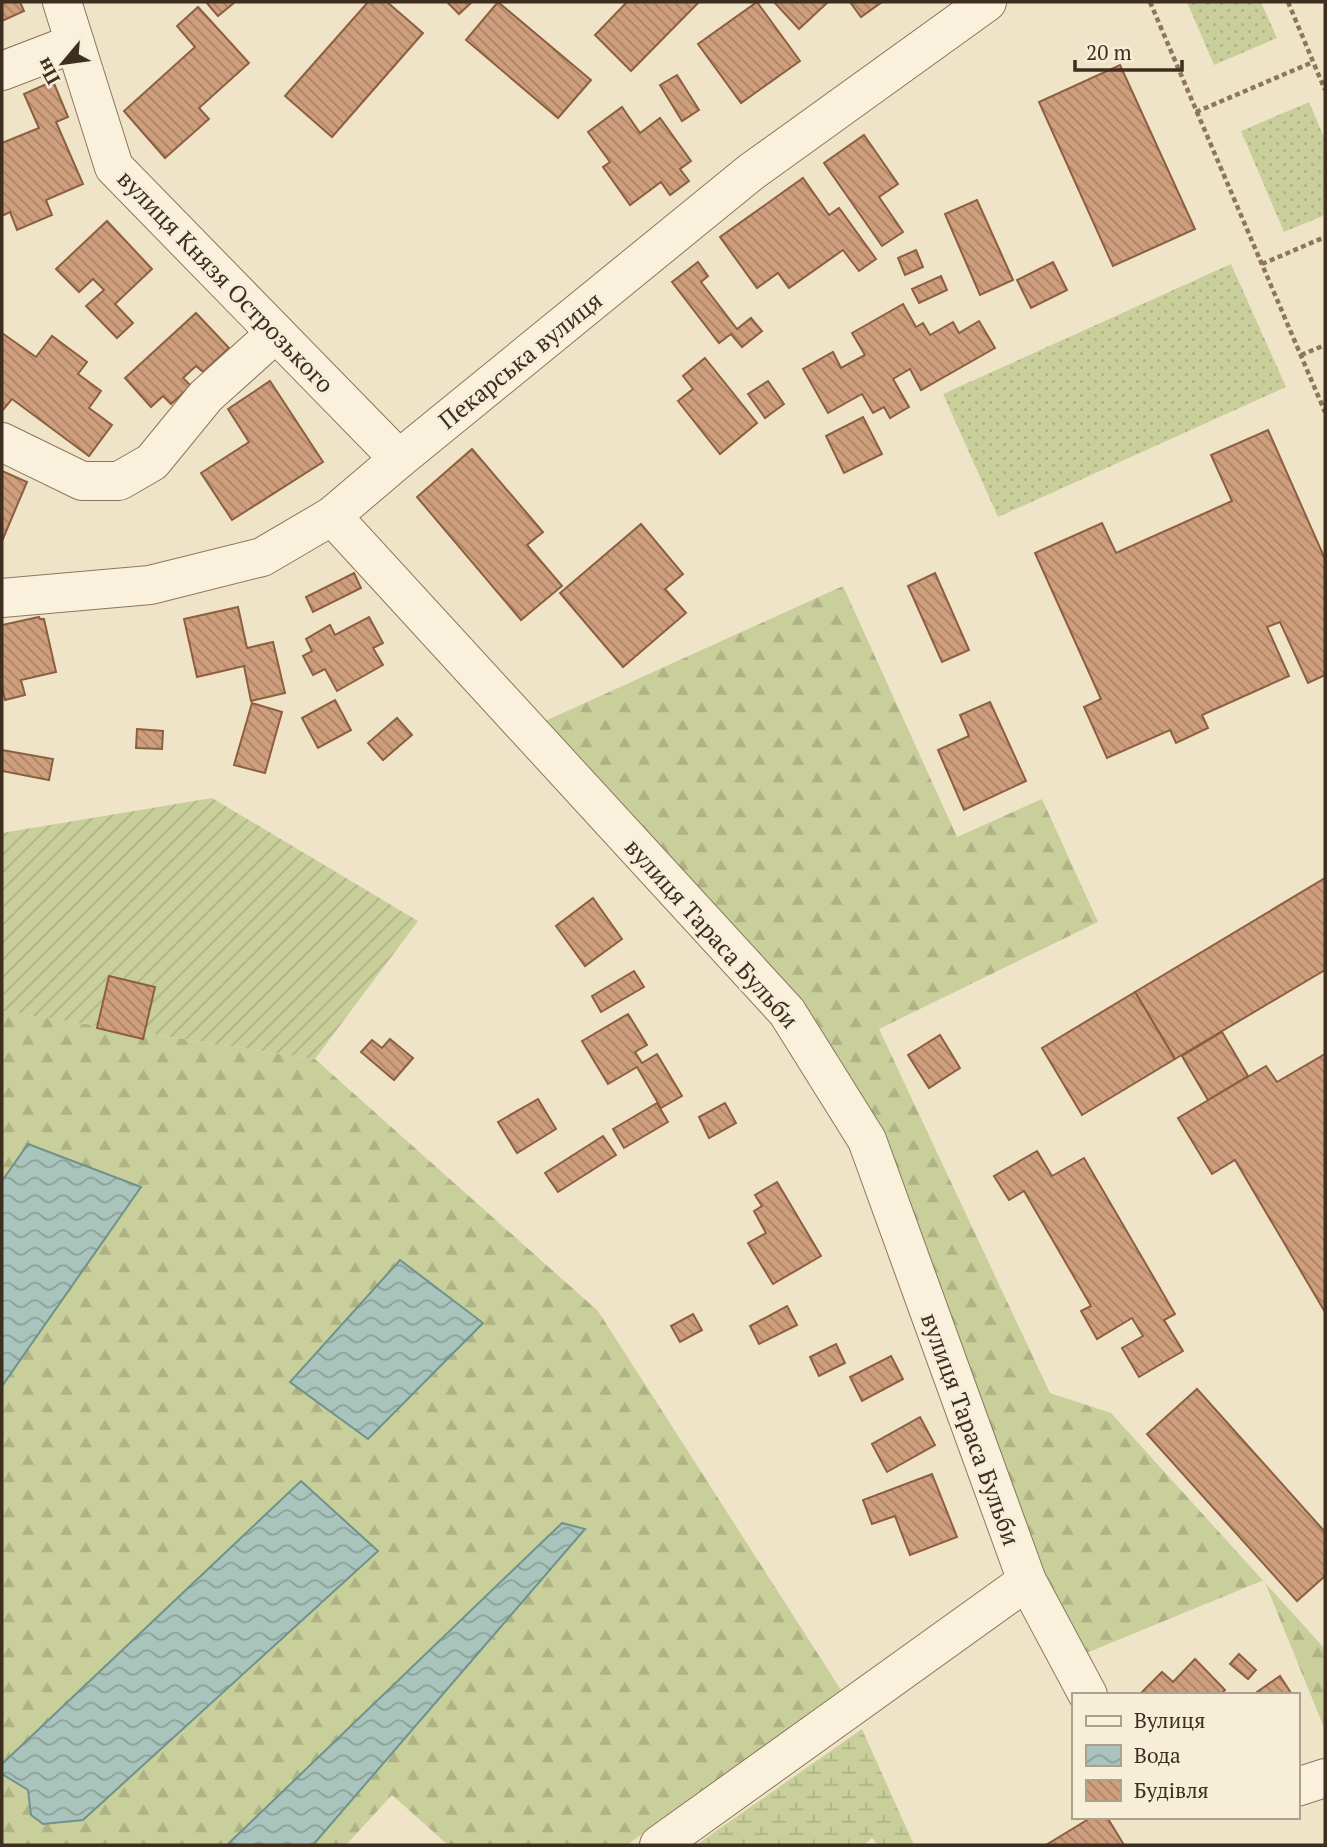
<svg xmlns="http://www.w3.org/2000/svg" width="1327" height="1847" font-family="'PT Serif',serif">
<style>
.grass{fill:url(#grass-dots)}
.forest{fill:url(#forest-firs)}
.wetland{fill:url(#wetland-marsh)}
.garden{fill:url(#garden-furrows)}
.water{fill:url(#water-waves);stroke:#6f938a;stroke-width:2}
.building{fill:url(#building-back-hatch);stroke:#8d5f41;stroke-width:2}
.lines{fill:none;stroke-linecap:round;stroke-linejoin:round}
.minor-casing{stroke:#8d765c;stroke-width:40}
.path{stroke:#8d765c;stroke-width:4.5;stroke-dasharray:5 3.5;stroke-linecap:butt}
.minor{stroke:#faf1dc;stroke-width:38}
.labels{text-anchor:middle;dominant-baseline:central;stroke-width:6;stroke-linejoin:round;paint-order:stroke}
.street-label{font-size:24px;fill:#3d2e20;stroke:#f7eed8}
</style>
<defs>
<pattern id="grass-dots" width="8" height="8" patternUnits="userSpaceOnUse" patternTransform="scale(1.75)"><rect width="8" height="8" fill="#c9cf9b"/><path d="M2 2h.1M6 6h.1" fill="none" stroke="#aeb285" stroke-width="1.8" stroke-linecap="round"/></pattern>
<pattern id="forest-firs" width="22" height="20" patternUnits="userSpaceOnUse" patternTransform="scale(1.75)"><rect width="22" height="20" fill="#c9cf9b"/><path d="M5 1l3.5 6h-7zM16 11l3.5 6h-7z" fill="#aeb285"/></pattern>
<pattern id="wetland-marsh" width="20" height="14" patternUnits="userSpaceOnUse" patternTransform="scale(1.75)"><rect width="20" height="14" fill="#c9cf9b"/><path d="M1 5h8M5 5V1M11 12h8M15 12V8" fill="none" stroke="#aeb285"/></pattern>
<pattern id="garden-furrows" width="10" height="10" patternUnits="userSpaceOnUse" patternTransform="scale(1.75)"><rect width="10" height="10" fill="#c9cf9b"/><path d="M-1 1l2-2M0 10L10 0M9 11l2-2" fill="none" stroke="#aeb285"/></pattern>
<pattern id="water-waves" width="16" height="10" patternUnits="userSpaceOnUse" patternTransform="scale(1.75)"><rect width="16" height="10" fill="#a9c4bc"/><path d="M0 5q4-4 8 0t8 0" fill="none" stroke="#8ba098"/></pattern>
<pattern id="building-back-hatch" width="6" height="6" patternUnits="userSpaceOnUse" patternTransform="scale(1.75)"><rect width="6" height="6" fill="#cf9f7d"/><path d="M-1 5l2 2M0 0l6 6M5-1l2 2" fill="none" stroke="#a98266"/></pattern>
</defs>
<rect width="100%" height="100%" fill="#f0e4c8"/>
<g class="grass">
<path d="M1187 2H1261L1277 38 1214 65Z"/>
<path d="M1309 102 1325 140V215L1284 232 1241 131Z"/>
<path d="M1231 264 1286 387 998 517 943 394Z"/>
</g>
<g class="forest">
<path d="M843 586 957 837 1042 799 1098 922 879 1029 1050 1393 1111 1413 1325 1649V1730L1264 1580 1084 1654 1041 1574 882 1133 543 722Z"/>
<path d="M2 1011 315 1059 598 1311 841 1690 627 1845H448L392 1795 346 1845H2Z"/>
</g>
<path class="wetland" d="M862 1729 914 1845H878L872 1838 864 1845H696Z"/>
<path class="garden" d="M212 798 418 921 315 1059 2 1011V833Z"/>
<g class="water">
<path d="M28 1144 141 1187 2 1386V1181Z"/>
<path d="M400 1260 483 1323 368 1439 290 1382Z"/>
<path d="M301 1481 378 1551 83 1820 43 1824 31 1815 28 1790 2 1774V1764Z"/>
<path d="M562 1523 585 1529 313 1845H227Z"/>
</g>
<g class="building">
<path d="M2 2H20L24 11 2 21Z"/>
<path d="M206 2H235L218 16Z"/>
<path d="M368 2H387L423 33 332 137 285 96Z"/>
<path d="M447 2H472L459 14Z"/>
<path d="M498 2 591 80 558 118 466 40Z"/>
<path d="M627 2H699L631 71 595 35Z"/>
<path d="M757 2 800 61 741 103 698 44Z"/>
<path d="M774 2H828L799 29Z"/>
<path d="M850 2H882L861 17Z"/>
<path d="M198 7 249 63 199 108 209 119 165 158 124 111 195 47 177 26Z"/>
<path d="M1120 65 1195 229 1113 266 1039 102Z"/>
<path d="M677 75 699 110 682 121 660 85Z"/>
<path d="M53 81 68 117 56 122 83 184 46 200 52 215 17 230 10 212 2 216V143L39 128 24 94Z"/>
<path d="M622 107 640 133 660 118 691 161 680 169 689 181 670 195 661 182 630 205 603 167 610 162 588 132Z"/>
<path d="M864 135 898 184 879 197 903 232 882 246 824 163Z"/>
<path d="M803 178 829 215 839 208 876 259 859 271 843 250 789 288 778 273 757 288 720 237Z"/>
<path d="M977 200 1013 280 980 295 945 214Z"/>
<path d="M107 221 152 269 115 304 133 323 117 338 86 306 104 290 93 279 79 292 56 269Z"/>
<path d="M916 250 923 267 905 275 898 258Z"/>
<path d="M698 262 708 276 701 282 737 329 751 318 762 331 742 347 731 334 719 343 672 282Z"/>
<path d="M1053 262 1067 290 1031 308 1017 280Z"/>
<path d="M941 276 947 290 919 303 912 289Z"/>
<path d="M903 304 916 327 923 323 930 335 953 322 959 333 979 321 995 348 921 390 910 369 893 379 909 407 890 418 884 407 873 413 862 394 828 413 803 369 833 352 841 368 865 355 852 333Z"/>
<path d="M196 313 229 348 203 372 196 366 183 378 191 386 171 404 163 396 151 407 125 378Z"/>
<path d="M2 333 36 357 52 336 87 362 78 374 101 391 89 408 112 425 89 456 12 399 2 411Z"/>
<path d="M705 358 757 423 720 454 678 401 693 389 683 376Z"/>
<path d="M270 381 323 462 232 520 201 473 249 442 228 409Z"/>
<path d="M768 381 784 404 765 418 748 394Z"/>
<path d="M863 417 882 454 844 473 826 436Z"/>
<path d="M1268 430 1325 559V675L1308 683 1280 622 1267 627 1289 676 1202 715 1208 728 1176 743 1170 730 1107 758 1084 707 1101 699 1035 553 1102 523 1116 553 1232 501 1211 455Z"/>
<path d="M472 449 543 532 527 545 562 586 521 620 417 497Z"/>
<path d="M2 471 27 482 2 541Z"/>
<path d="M641 524 683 574 665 589 686 613 623 667 560 593Z"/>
<path d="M354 573 361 588 313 612 306 597Z"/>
<path d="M935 573 969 650 942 662 908 586Z"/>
<path d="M238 607 247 648 273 642 285 693 251 701 244 666 197 677 184 619Z"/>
<path d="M39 617 40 619H44L56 672 21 680 25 695 5 700 2 687V625Z"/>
<path d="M369 617 383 643 373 648 383 665 337 691 325 669 313 675 303 656 312 651 306 639 330 625 335 635Z"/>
<path d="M335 700 351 730 318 748 302 718Z"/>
<path d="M990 702 1026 781 964 810 938 750 969 736 960 715Z"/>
<path d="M252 703 282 712 265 773 234 765Z"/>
<path d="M397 718 412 735 383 760 368 743Z"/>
<path d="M137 729 163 731 162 749 136 748Z"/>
<path d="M2 750 53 759 49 780 2 771Z"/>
<path d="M1325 878V970L1175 1059 1135 992Z"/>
<path d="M593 898 622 939 585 966 556 926Z"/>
<path d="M634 971 644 987 601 1012 592 996Z"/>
<path d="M109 976 155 987 143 1039 97 1028Z"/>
<path d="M1135 992 1175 1059 1082 1115 1042 1048Z"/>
<path d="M628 1014 647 1045 635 1052 642 1063 657 1054 682 1096 661 1108 637 1067 608 1084 582 1041Z"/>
<path d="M1222 1032 1248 1076 1208 1100 1182 1056Z"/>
<path d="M940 1035 960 1068 929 1088 908 1055Z"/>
<path d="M390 1039 413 1058 394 1080 361 1052 372 1040 382 1048Z"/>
<path d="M1325 1054V1312L1235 1160 1212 1174 1178 1118 1266 1066 1277 1082Z"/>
<path d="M538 1099 556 1129 517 1153 498 1122Z"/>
<path d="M657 1103 668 1122 624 1148 613 1129Z"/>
<path d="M725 1103 736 1123 709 1138 699 1117Z"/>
<path d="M603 1136 616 1155 558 1192 545 1173Z"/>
<path d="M1037 1151 1052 1176 1084 1158 1175 1314 1164 1320 1183 1351 1139 1377 1122 1348 1143 1336 1132 1318 1097 1339 1081 1311 1091 1306 1024 1191 1009 1200 994 1176Z"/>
<path d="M777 1182 821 1256 773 1284 748 1243 766 1233 754 1211 762 1206 755 1195Z"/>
<path d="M787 1306 797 1325 759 1344 750 1326Z"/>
<path d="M693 1314 702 1330 680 1342 671 1326Z"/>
<path d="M836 1344 845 1363 819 1376 810 1357Z"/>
<path d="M891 1356 903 1379 862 1401 850 1377Z"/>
<path d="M1197 1389 1325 1532V1576L1297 1601 1147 1434Z"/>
<path d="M920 1417 935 1445 887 1472 872 1444Z"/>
<path d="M932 1474 957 1537 910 1555 895 1516 872 1524 863 1500Z"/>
<path d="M1239 1654 1256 1670 1248 1679 1230 1664Z"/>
<path d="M1195 1659 1225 1690 1220 1695H1139L1162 1672 1173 1682Z"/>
<path d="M1280 1676 1291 1693 1288 1695H1259L1257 1692Z"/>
<path d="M1092 1817H1107L1124 1845H1046Z"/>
</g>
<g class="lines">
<g class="minor-casing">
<g id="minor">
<path d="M62 2 114 167 399 459"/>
<path d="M2 71 75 43"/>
<path d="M2 442 82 481H119L152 462 206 396 276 333"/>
<path d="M332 516 787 1012 867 1140 1027 1581 1088 1695"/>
<path d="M2 598 150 585 262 557 332 516 399 459 751 172 987 2"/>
<path d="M1297 1787 1325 1778"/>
<path d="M659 1845 1027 1581"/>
</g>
</g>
<g class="path">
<path d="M1150 2 1325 412"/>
<path d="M1288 2 1325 90"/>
<path d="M1196 112 1313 62"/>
<path d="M1262 264 1325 237"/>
<path d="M1301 355 1325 345"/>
</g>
<use href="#minor" class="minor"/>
</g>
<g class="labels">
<g class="street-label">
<text transform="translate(226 281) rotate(46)">вулиця Князя Острозького</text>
<text transform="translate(520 360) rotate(-39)">Пекарська вулиця</text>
<text transform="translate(712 933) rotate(48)">вулиця Тараса Бульби</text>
<text transform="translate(971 1429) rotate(70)">вулиця Тараса Бульби</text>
</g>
</g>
<rect width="1327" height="1847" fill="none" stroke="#3d2e20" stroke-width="7"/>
<rect x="1072" y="1693" width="228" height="126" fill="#f7eed8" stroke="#ada18e" stroke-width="2"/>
<rect x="1086" y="1716" width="35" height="10" fill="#faf1dc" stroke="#ada18e" stroke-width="2"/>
<text x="1134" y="1728" font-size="21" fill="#3d2e20">Вулиця</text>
<rect x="1086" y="1745" width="35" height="21" fill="url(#water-waves)" stroke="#ada18e" stroke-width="2"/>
<text x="1134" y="1763" font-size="21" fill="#3d2e20">Вода</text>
<rect x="1086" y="1780" width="35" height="21" fill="url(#building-back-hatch)" stroke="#ada18e" stroke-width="2"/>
<text x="1134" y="1798" font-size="21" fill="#3d2e20">Будівля</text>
<g transform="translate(63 63) rotate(241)" stroke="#f7eed8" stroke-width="5" paint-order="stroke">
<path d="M0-5L12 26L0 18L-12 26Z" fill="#3d2e20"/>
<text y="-10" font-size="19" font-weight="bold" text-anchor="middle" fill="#3d2e20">Пн</text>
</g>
<path d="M1075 60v10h107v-10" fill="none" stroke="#3d2e20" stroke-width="3.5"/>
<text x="1086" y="60" font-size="21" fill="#3d2e20" stroke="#f7eed8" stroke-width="5" paint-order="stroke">20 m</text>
</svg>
